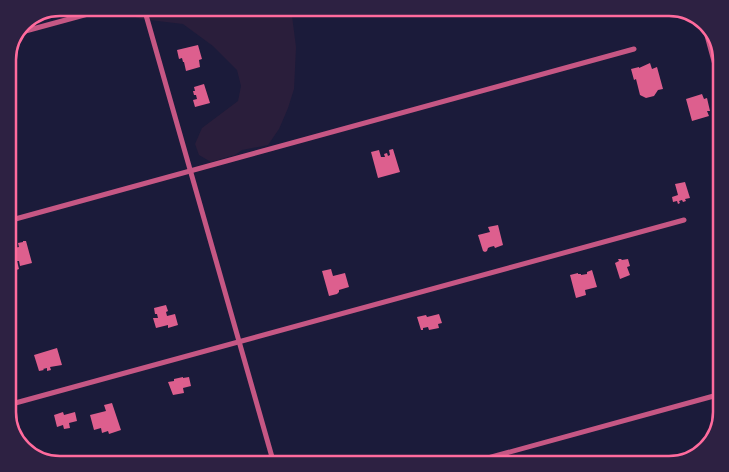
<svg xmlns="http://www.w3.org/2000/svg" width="729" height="472" font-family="Helvetica,sans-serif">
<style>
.green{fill:#2a1e3b}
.building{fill:#dd5f8e}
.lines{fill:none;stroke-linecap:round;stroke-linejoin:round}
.minor{stroke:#c65784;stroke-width:5}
.tertiary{stroke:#c65784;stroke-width:6}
.rim{fill:none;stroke:#ff6b9d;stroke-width:2.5}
</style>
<rect width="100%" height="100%" fill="#1b1b3a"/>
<path class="green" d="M115 8H291L296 47 294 89 288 108 279 129 268 145 242 150 235 155 211 162 199 155 195 144 202 128 238 101 241 86 237 70 213 46 183 24 141 19 129 15Z"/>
<g class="building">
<path d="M198 45 202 59 199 60 200 67 186 71 184 62H183L182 58 179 59 177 50Z"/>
<path d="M650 63 652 69 657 67 663 89 658 90 654 96 646 98 640 95 636 79 634 80 631 69 639 67V68Z"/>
<path d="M204 84 210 103 195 107 193 100 197 99 196 95H194L193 91H195L194 87Z"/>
<path d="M702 94 704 99 707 98 710 111H707L709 116 692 121 686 99Z"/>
<path d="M393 149 400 172 378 178 371 152 379 150 381 157H385L384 154 387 153 388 156 390 155 389 150Z"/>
<path d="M685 182 690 198 685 199 686 201 683 202 682 200 679 201 680 203 678 204 677 201 673 202 672 197 678 195 675 184Z"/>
<path d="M721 204V235H718L712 210 717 209 716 206Z"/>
<path d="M498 225 503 245 495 248 494 246 490 247 488 248 487 251 485 252 483 251 478 235 490 232 488 227Z"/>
<path d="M11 239 13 248 19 247 18 243 23 242V241H26L32 263 20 266 19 261H17L19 269 11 272 8 259V240Z"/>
<path d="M618 259H621L622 260 628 259 630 266 627 267 630 275 620 279 615 263 619 261Z"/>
<path d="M331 269 333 276 345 273 349 287 339 290V292L337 294 329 296 322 271Z"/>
<path d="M592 270 597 287 585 290 586 295 576 298 570 275 578 273V274H581V275L587 274V272Z"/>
<path d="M166 305 168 311 166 312 167 316 175 314 178 325 168 328V325L156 328 153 318H158L157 314H155L154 308Z"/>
<path d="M439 314 442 323 438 324 439 328 429 330 428 327 423 328V330H421L417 317 426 315 427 317Z"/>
<path d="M57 348 62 365 50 367 51 370 47 371V368L43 369 44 370 39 371 34 355Z"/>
<path d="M183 377V378L189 377 191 386 183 388 184 393 173 395 168 382 174 381V379Z"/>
<path d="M112 403 121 430 109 434 108 431 102 433 101 428 94 430 90 415 106 411 104 405Z"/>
<path d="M63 412 64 415 75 412 77 421 69 423 70 428 64 429 63 425 57 427 54 415Z"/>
</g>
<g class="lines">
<g class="minor">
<path d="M144 8 274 464"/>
<path d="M18 33 110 8"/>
<path d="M8 221 634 49"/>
<path d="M8 405 684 220"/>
<path d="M466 464 721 394"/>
</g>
<path class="tertiary" d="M706 30 721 85"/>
</g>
<path d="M0 0H729V472H0ZM60 16H669A44 44 0 0 1 713 60V412A44 44 0 0 1 669 456H60A44 44 0 0 1 16 412V60A44 44 0 0 1 60 16Z" fill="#2d2142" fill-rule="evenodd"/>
<path class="rim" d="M60 16H669A44 44 0 0 1 713 60V412A44 44 0 0 1 669 456H60A44 44 0 0 1 16 412V60A44 44 0 0 1 60 16Z"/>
</svg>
